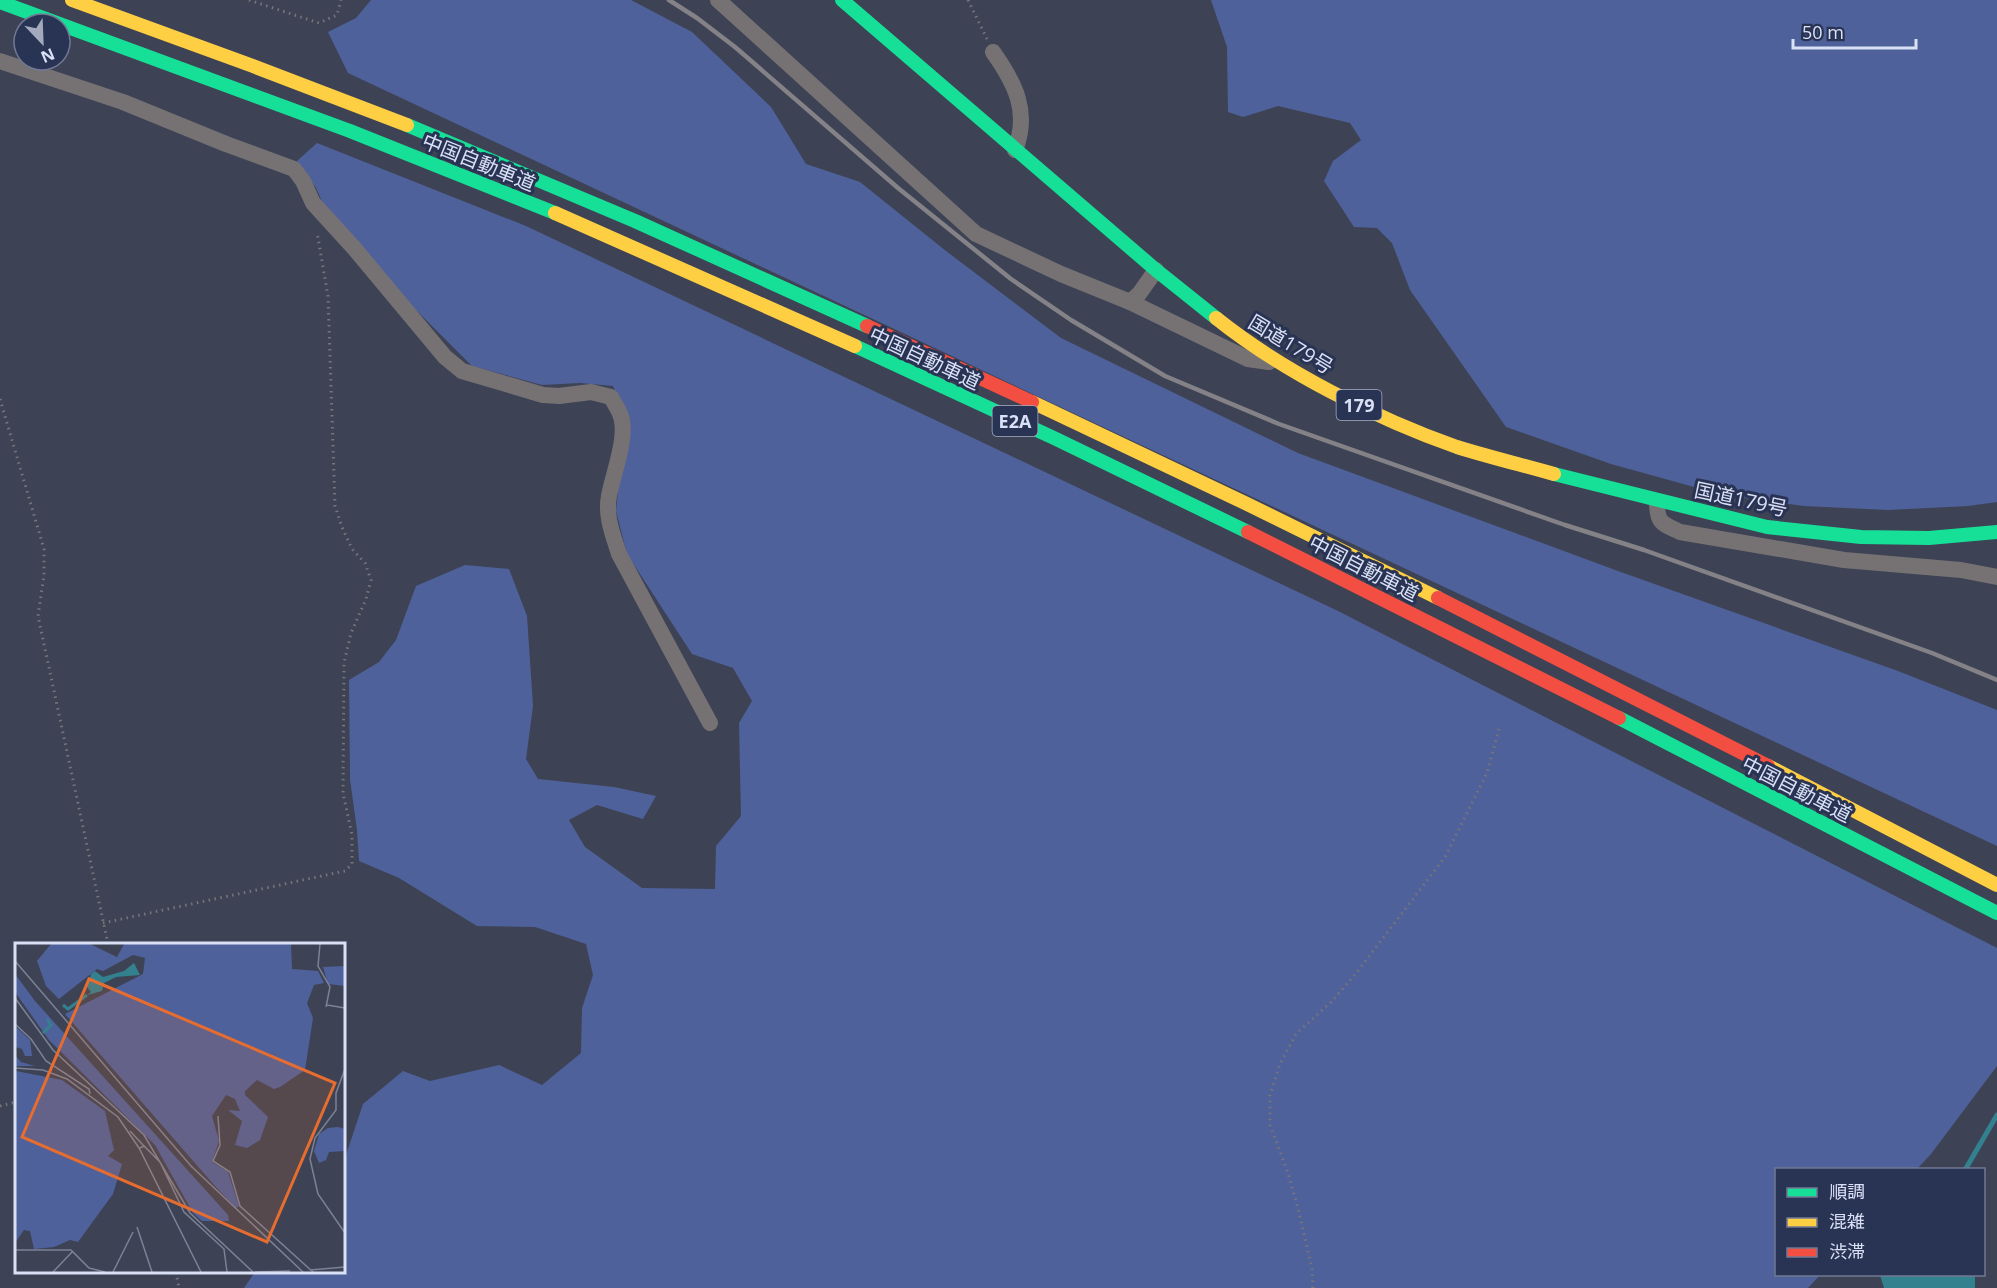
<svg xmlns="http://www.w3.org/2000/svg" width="1997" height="1288" font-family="'Open Sans','Noto Sans JP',sans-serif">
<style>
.forest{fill:#4f619b}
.water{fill:#33818f}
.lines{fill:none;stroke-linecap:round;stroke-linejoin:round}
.stream{stroke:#33818f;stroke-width:5}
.path{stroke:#77757a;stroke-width:3;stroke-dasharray:1.5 4.5;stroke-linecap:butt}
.street{stroke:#767274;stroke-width:16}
.fast{stroke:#16e098;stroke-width:14}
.slow{stroke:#ffcf43;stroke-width:14}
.jam{stroke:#f24e42;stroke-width:14}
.rail{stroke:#848287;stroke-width:4.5}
.labels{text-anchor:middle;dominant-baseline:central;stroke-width:6;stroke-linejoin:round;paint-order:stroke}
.shield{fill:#293353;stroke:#a5adc5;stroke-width:1.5}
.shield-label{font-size:18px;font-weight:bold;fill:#dae1f6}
.street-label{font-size:20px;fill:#dae1f6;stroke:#293353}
.inset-river{fill:none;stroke:#33818f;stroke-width:3}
.inset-road{fill:none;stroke:#7c8295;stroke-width:1.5}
.view{fill:#e66d2f;fill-opacity:0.15;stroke:#e66d2f;stroke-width:3}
.inset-edge{fill:none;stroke:#dae1f6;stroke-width:3}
</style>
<rect width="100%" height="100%" fill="#3d4354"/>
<g class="forest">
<path d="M371 0H631L692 32 771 107 806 164 860 182 946 251 1061 338 1298 453 1618 571 1898 671 1997 710V846L348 73 328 32 356 18Z"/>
<path d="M1211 0H1997V502L1968 506 1888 510 1804 506 1723 495 1611 464 1506 427 1410 290 1392 243 1377 228 1354 227 1324 181 1333 161 1361 140 1350 123 1278 106 1243 117 1228 112 1227 47Z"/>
<path d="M317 143 526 226 1336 610 1997 948V1066L1931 1154 1917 1169 1776 1170V1274L1820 1275 1808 1288H244L255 1272H344V1161L363 1104 403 1071 430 1081 499 1065 542 1085 581 1053 582 1008 593 975 586 944 535 927 477 926 399 878 359 861 357 830 350 779 349 680 379 662 396 640 416 586 465 565 509 569 527 616 533 706 526 759 538 779 614 787 656 796 643 819 597 805 569 820 585 847 642 888 715 889 716 846 741 816 739 723 752 701 733 668 692 654 627 554 616 511 620 472 628 422 613 386 580 383 542 385 472 366 414 308 326 210 316 188 297 161Z"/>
</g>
<path class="water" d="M1880 1275H1975V1288H1884Z"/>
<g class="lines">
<path class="stream" d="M1965 1170 1997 1115"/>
<g class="path">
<path d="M249 0 319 23 337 15 341 0"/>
<path d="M968 0 987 39"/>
<path d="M0 399 44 549V575L38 616 108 944"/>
<path d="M103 923 345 871 352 864V835L343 793 344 663 351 633 366 599 371 580 365 563 352 549 342 527 335 506 328 296 317 232"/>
<path d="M0 1106 16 1102"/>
<path d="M176 1272 179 1288"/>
<path d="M1313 1288 1312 1269 1299 1212 1288 1173 1270 1125V1095L1280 1064 1296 1034 1331 1002 1354 976 1445 857 1487 773 1500 725"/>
</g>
<g class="street">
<path d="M718 0 976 234 1061 274 1130 302 1139 294 1156 270"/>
<path d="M993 52C1015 83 1030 112 1015 150"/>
<path d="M0 61 123 102 226 144 294 169 303 181 313 203 354 248 445 357 462 371 543 395 559 396 591 392 611 397C614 403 618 408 620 414 629 435 613 473 609 496 605 516 613 535 619 554L710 723"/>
<path d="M1130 302 1248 359 1269 362"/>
<path d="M1657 501C1657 523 1661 523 1680 532L1844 560 1961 570 1997 577"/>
</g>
<g class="fast">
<path d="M842 0 1156 270 1216 318"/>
<path d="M0 2 350 131 555 213"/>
<path d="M407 125 635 221 867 326"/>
<path d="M855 346 1054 438 1248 532"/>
<path d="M1554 474 1767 527 1861 537 1929 538 1997 532"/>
<path d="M1619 718 1997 913"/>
</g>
<g class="slow">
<path d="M72 0 253 66 407 125"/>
<path d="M555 213 855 346"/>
<path d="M1216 318C1282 371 1377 419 1457 447 1489 457 1522 465 1554 474"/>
<path d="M1032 402 1245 503 1438 598"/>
<path d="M1768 766 1997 885"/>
</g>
<g class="jam">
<path d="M867 326 1032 402"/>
<path d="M1248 532 1619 718"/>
<path d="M1438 598 1768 766"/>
</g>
<path class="rail" d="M669 0 697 18 735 47 898 188 1011 279 1071 320 1165 376 1279 424 1565 525 1644 550 1932 653 1997 680"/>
</g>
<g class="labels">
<g class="shield">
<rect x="1336.5" y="390" width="45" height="30" rx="4.5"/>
<rect x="992.5" y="406" width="45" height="30" rx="4.5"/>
</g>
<g class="shield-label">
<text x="1359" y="405">179</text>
<text x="1015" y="421">E2A</text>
</g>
<g class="street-label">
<text transform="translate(479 162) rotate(22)">中国自動車道</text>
<text transform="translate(1291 344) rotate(31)">国道179号</text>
<text transform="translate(925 358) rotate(25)">中国自動車道</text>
<text transform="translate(1741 499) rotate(12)">国道179号</text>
<text transform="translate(1364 568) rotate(27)">中国自動車道</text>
<text transform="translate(1797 789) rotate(27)">中国自動車道</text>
</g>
</g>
<g transform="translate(15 943)">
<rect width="330" height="330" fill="#3d4354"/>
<path d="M36 1H75L102 14 109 1H276L277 26 303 28 309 40 299 42 292 60 298 75 290 127 265 144 259 146 242 137 230 148V152L253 174 245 197 232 205 220 202 227 178 213 167 225 168 220 156 211 152 197 173 204 198 197 219 213 229 224 263 221 265 200 243 50 71 128 31 130 15 118 12 88 28 82 26 44 56 31 43 22 18ZM330 23V43L313 41 308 24ZM0 31 20 58 213 272 214 278H187L178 270 140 202 34 97 0 49ZM0 83 15 97 17 113H10L7 106 0 104ZM0 112 6 119 20 123H1V128L47 137 90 168 99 207 93 213 107 221 98 251 63 299 55 297 39 304 19 306 15 288 9 287 0 300ZM323 184 330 186V208L314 209 311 217 304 220 299 208 304 191 313 185Z" fill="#4f619b"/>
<path d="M119 20 125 32 101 34 89 40 87 48 72 52 76 49 72 44 76 31 80 28 88 34 109 28Z" fill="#33818f"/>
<path class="inset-river" d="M48 62 53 66 72 52M28 90 36 82 32 76"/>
<path class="inset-road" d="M305 1 303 23 315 44 311 64M0 18 176 223 288 329M0 55 38 107 129 192 175 270 238 329M312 62 330 65M0 81 16 96 31 118 74 146 75 151M0 125 28 127 52 136 103 174 124 205 186 329M330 126 321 150V167L300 195 295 216 303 251 330 290M203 173 205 202 198 218 215 229 225 263 298 329M115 188 129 203M125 205 129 203 145 219 169 269 209 306 212 329M122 284 137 329M0 307H56L74 325 90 329M295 327 330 324M38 329 58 308M98 329 118 289M240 329 275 328"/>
<path class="view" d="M74 36 320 140 252 299 7 194Z"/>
<rect width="330" height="330" class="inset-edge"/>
</g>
<rect x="1775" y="1168" width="210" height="108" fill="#293353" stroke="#707994" stroke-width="1.5"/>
<rect x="1787" y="1188" width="30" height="9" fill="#16e098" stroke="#707994" stroke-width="1.5"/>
<text x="1829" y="1198" font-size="18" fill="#dae1f6">順調</text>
<rect x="1787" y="1218" width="30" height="9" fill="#ffcf43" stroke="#707994" stroke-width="1.5"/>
<text x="1829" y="1228" font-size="18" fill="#dae1f6">混雑</text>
<rect x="1787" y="1248" width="30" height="9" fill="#f24e42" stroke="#707994" stroke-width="1.5"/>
<text x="1829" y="1258" font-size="18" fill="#dae1f6">渋滞</text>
<g transform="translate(42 42) rotate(157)"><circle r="28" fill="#293353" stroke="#707994" stroke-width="1.5"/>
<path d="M0-4.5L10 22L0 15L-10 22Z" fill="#a3aabd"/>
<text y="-9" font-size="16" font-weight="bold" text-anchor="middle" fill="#dae1f6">N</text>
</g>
<path d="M1793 39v9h123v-9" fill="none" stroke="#dae1f6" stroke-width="3"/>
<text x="1802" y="39" font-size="18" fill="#dae1f6" stroke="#293353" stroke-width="4.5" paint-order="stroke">50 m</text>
</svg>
